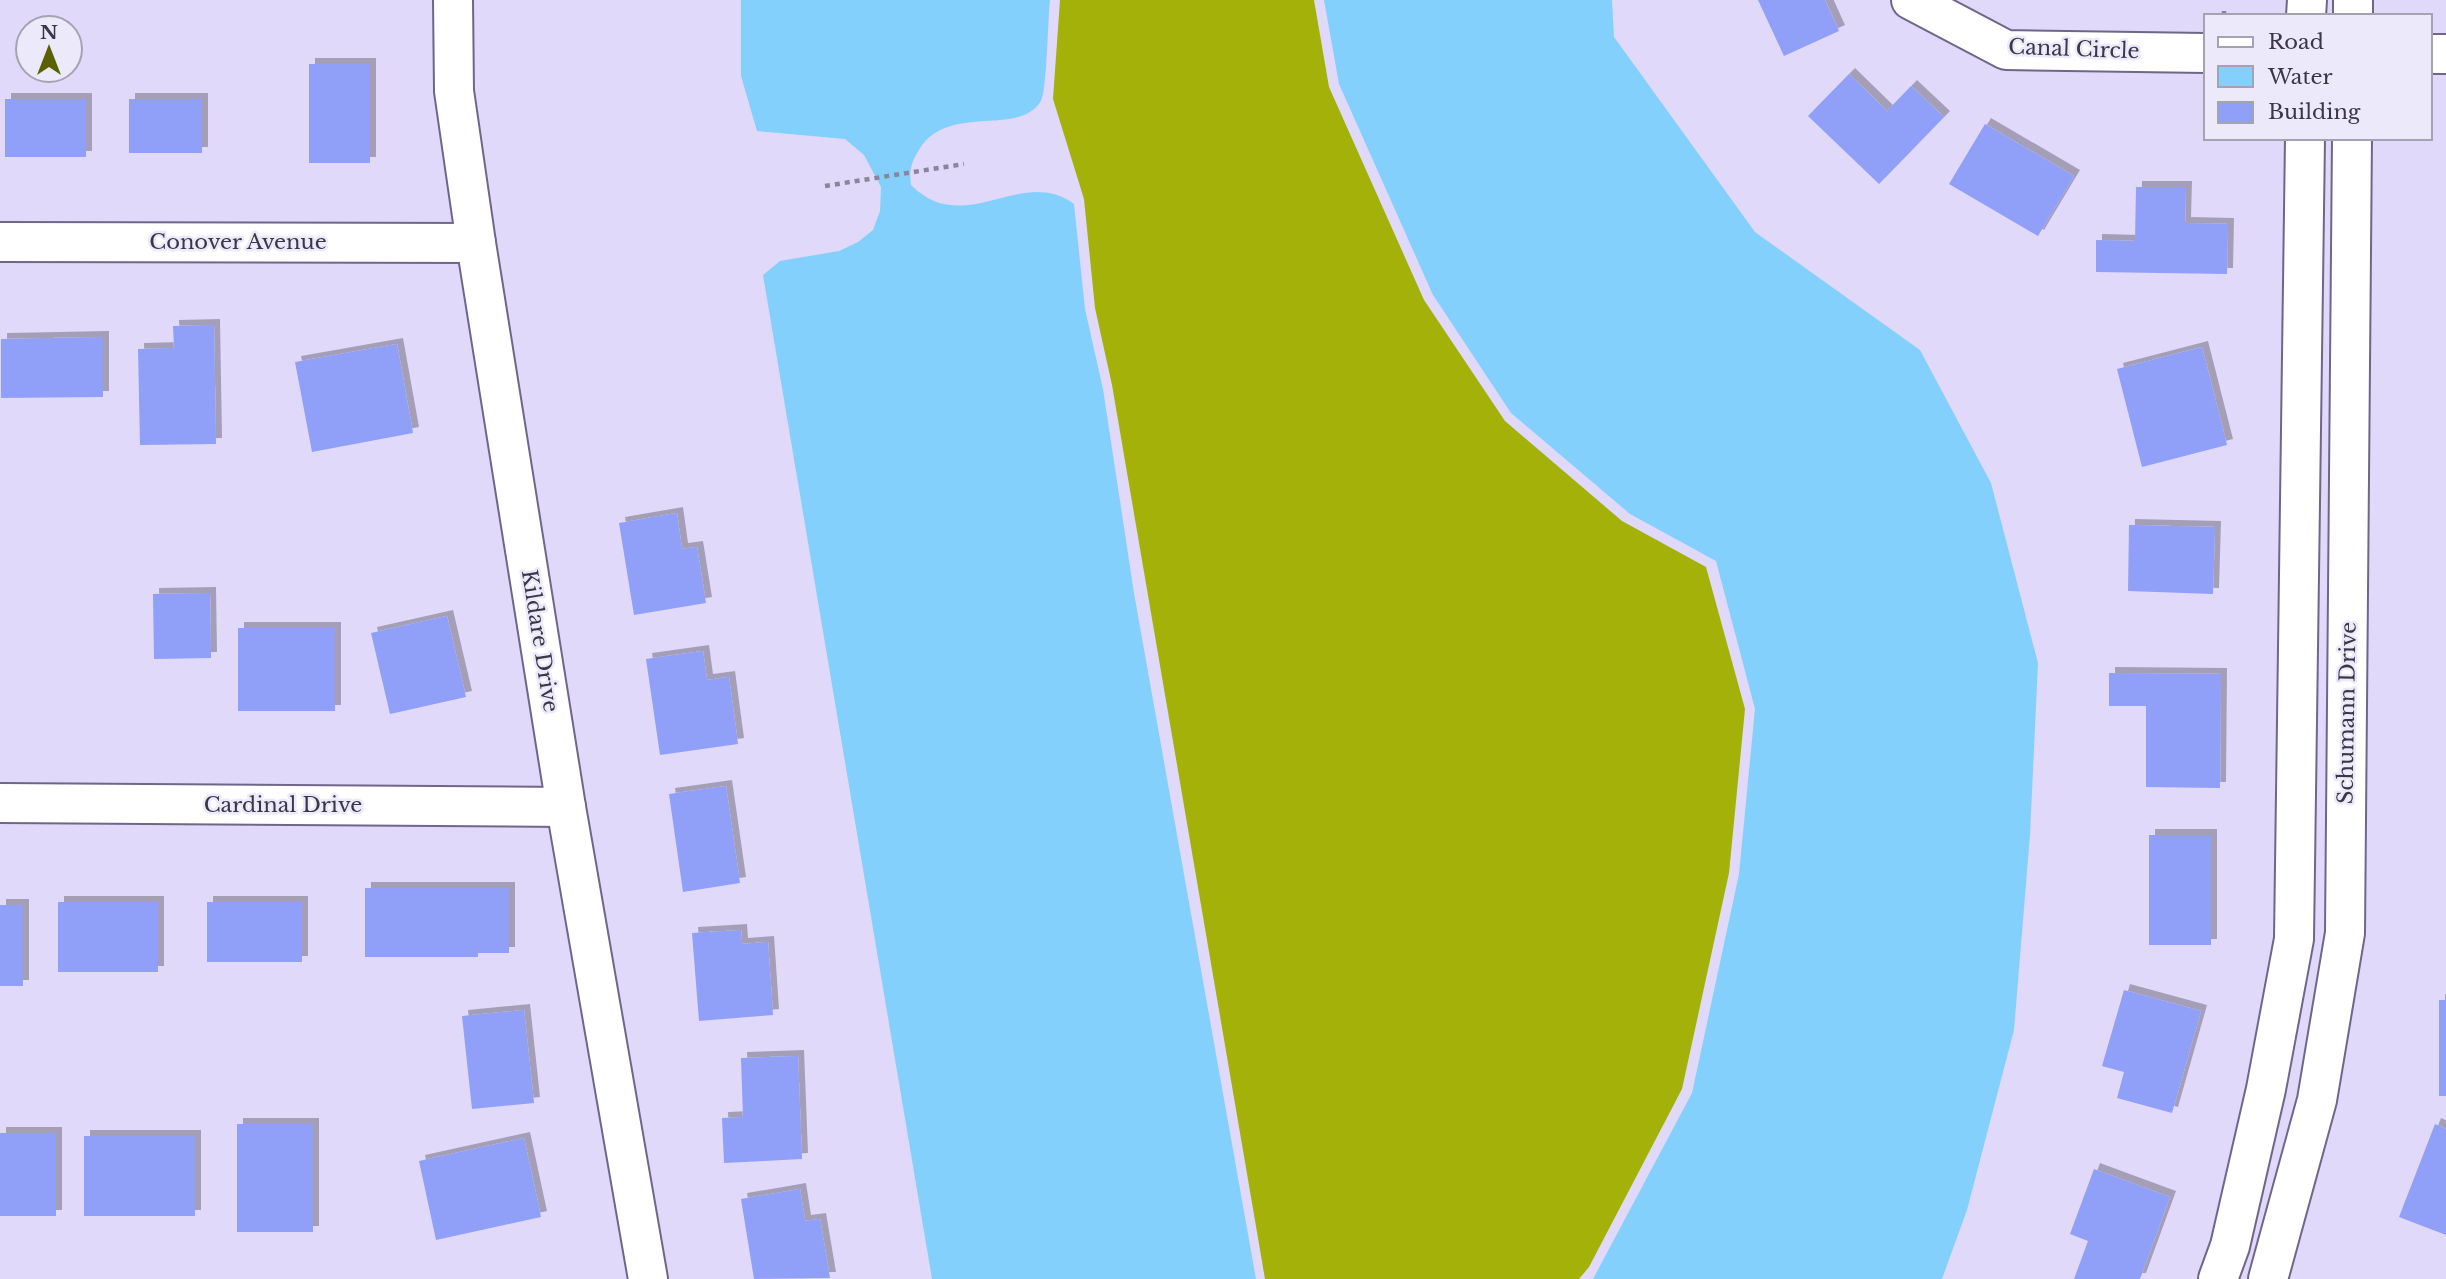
<svg xmlns="http://www.w3.org/2000/svg" width="2446" height="1279" font-family="'Libre Baskerville',serif">
<style>
.forest{fill:#a3b109}
.water{fill:#84d0fd}
.building{fill:#909ff8;filter:url(#shadow)}
.lines{fill:none;stroke-linecap:round;stroke-linejoin:round}
.minor-casing{stroke:#6f668a;stroke-width:42}
.path{stroke:#8a859d;stroke-width:4.5;stroke-dasharray:5 5;stroke-linecap:butt}
.minor{stroke:#fff;stroke-width:38}
.labels{text-anchor:middle;dominant-baseline:central;stroke-width:5;stroke-linejoin:round;paint-order:stroke}
.street-label{font-size:21px;fill:#3b3747;stroke:#ece9fa}
</style>
<defs>
<filter id="shadow"><feDropShadow dx="6" dy="-6" stdDeviation="0" flood-color="#0004"/></filter>
</defs>
<rect width="100%" height="100%" fill="#e0d9fa"/>
<path class="forest" d="M1060 0H1314L1329 87 1424 300 1505 421 1622 521 1706 567 1745 709 1729 873 1682 1089 1589 1267 1579 1279H1265L1112 385 1095 308 1084 199 1053 99Z"/>
<g class="water">
<path d="M741 0H1050C1048 17 1047 91 1041 101 1018 138 948 102 919 150 911 162 909 172 911 185 965 239 1021 165 1074 204L1085 309 1103 389 1134 593 1256 1279H932L763 275 780 261 839 251 858 242 873 230 880 211 881 187 864 155 845 139 757 131 741 76Z"/>
<path d="M1324 0H1612L1614 37 1755 232 1920 350 1991 483 2038 663 2030 835 2014 1030 1967 1210 1942 1279H1593L1692 1093 1739 874 1755 709 1716 561 1630 514 1511 413 1433 295 1339 84Z"/>
</g>
<g class="building">
<path d="M1758 0H1825L1839 31 1784 56Z"/>
<rect x="309" y="64" width="61" height="99"/>
<path d="M1849 74 1887 111 1911 86 1944 117 1879 184 1808 116Z"/>
<rect x="5" y="99" width="81" height="58"/>
<rect x="129" y="99" width="73" height="54"/>
<path d="M1985 124 2074 176 2038 236 1949 184Z"/>
<path d="M2136 187H2186L2185 223 2228 224 2227 274 2096 272V240L2135 241Z"/>
<path d="M214 325 216 444 140 445 138 349 174 348 173 326Z"/>
<path d="M103 337V397L1 398V339Z"/>
<path d="M397 344 413 433 312 452 295 362Z"/>
<path d="M2202 347 2227 445 2142 467 2117 369Z"/>
<path d="M677 513 682 549 697 547 706 603 634 615 619 523Z"/>
<path d="M2129 525 2215 527 2213 594 2128 591Z"/>
<path d="M210 593 211 658 154 659 153 594Z"/>
<path d="M447 616 466 697 390 714 371 633Z"/>
<rect x="238" y="628" width="97" height="83"/>
<path d="M703 651 707 680 729 677 738 744 660 755 646 659Z"/>
<path d="M2109 673 2221 674 2220 788 2146 787V706H2109Z"/>
<path d="M726 786 740 883 683 892 669 794Z"/>
<rect x="2149" y="835" width="62" height="110"/>
<path d="M365 888H509V953H478V957H365Z"/>
<rect x="58" y="902" width="100" height="70"/>
<rect x="207" y="902" width="95" height="60"/>
<rect x="0" y="905" width="23" height="81"/>
<path d="M741 930 742 944 768 942 773 1015 699 1021 692 933Z"/>
<path d="M2124 990 2201 1011 2172 1113 2117 1098 2124 1072 2102 1066Z"/>
<rect x="2439" y="1000" width="7" height="96"/>
<path d="M524 1010 534 1103 472 1109 462 1016Z"/>
<path d="M798 1056 802 1159 724 1163 722 1118 743 1117 741 1058Z"/>
<rect x="237" y="1124" width="76" height="108"/>
<path d="M2435 1124 2446 1129V1235L2399 1217Z"/>
<rect x="0" y="1133" width="56" height="83"/>
<rect x="84" y="1136" width="111" height="80"/>
<path d="M524 1138 541 1217 436 1240 419 1161Z"/>
<path d="M2094 1169 2170 1197 2140 1279H2074L2088 1241 2070 1234Z"/>
<path d="M800 1189 805 1221 820 1219 830 1278 754 1279 741 1199Z"/>
</g>
<g class="lines">
<g class="minor-casing">
<g id="minor">
<path d="M453 0 454 91 476 243 566 807 648 1279"/>
<path d="M1911 0 2006 50 2206 53"/>
<path d="M2306 16 2307 0"/>
<path d="M2353 16V0"/>
<path d="M2430 54H2446"/>
<path d="M0 242 476 243"/>
<path d="M0 803 566 807"/>
<path d="M2218 1279 2230 1246 2266 1089 2294 939 2305 138"/>
<path d="M2268 1279 2317 1100 2345 933 2352 138"/>
</g>
</g>
<g class="path">
<path d="M2224 16V11"/>
<path d="M825 186 964 164"/>
</g>
<use href="#minor" class="minor"/>
</g>
<g class="labels">
<g class="street-label">
<text transform="translate(2074 49) rotate(2)">Canal Circle</text>
<text x="238" y="242">Conover Avenue</text>
<text transform="translate(540 641) rotate(81)">Kildare Drive</text>
<text transform="translate(2347 713) rotate(-89)">Schumann Drive</text>
<text x="283" y="805">Cardinal Drive</text>
</g>
</g>
<rect x="2204" y="14" width="228" height="126" fill="#ece9fa" stroke="#a5a2b2" stroke-width="2"/>
<rect x="2218" y="37" width="35" height="10" fill="#ffffff" stroke="#a5a2b2" stroke-width="2"/>
<text x="2268" y="49" font-size="21" fill="#3b3747">Road</text>
<rect x="2218" y="66" width="35" height="21" fill="#84d0fd" stroke="#a5a2b2" stroke-width="2"/>
<text x="2268" y="84" font-size="21" fill="#3b3747">Water</text>
<rect x="2218" y="102" width="35" height="21" fill="#909ff8" stroke="#a5a2b2" stroke-width="2"/>
<text x="2268" y="119" font-size="21" fill="#3b3747">Building</text>
<g transform="translate(49 49)"><circle r="33" fill="#ece9fa" stroke="#a5a2b2" stroke-width="2"/>
<path d="M0-5L12 26L0 18L-12 26Z" fill="#596100"/>
<text y="-10" font-size="19" font-weight="bold" text-anchor="middle" fill="#3b3747">N</text>
</g>
</svg>
